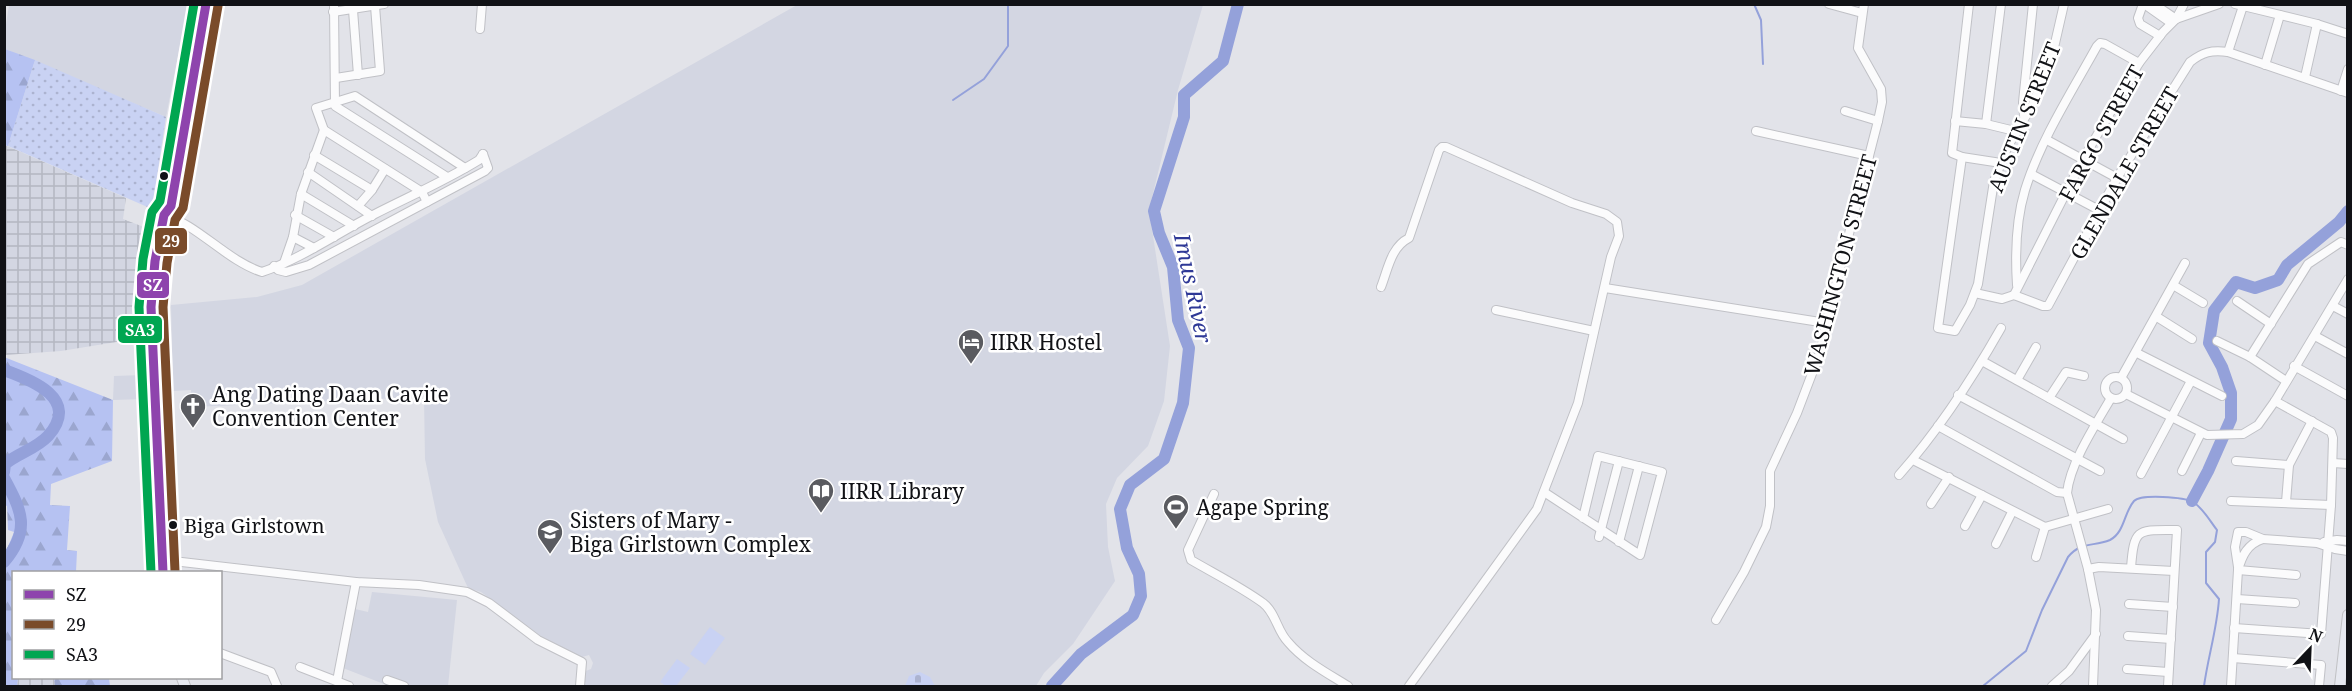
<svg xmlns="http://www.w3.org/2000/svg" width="2352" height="691" font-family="'Noto Serif',serif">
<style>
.built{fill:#d3d6e2}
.industrial{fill:url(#industrial-grid)}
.grass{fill:url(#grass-dots)}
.forest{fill:url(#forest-firs)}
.cemetery{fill:url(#cemetery-stones)}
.park{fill:#c9d2f3}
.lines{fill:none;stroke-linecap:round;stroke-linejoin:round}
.stream{stroke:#94a1da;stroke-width:2}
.river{stroke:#94a1da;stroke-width:12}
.minor-casing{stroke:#c0c1c6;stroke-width:10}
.major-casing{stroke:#c0c1c4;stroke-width:12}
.minor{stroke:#fbfbfc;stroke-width:8}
.major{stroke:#e7e9f0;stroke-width:10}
.bus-1-casing{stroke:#fff;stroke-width:14}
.bus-2-casing{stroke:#fff;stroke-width:14}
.bus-3-casing{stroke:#fff;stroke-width:14}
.bus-1{stroke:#8e44ad;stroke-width:9}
.bus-2{stroke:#7a4b2a;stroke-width:9}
.bus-3{stroke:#00a651;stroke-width:9}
.bus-dot{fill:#111216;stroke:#fff;stroke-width:2}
.labels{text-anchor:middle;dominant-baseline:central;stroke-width:5;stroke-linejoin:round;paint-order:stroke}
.bus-label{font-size:20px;fill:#111216;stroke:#fff;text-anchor:start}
.street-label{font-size:21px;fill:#111216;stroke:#fff}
.poi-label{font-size:21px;fill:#111216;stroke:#fff;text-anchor:start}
.water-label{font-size:22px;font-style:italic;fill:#2e3896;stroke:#fff}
.line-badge{stroke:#fff;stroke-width:2}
.badge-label{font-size:16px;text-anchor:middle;font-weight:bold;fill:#fff}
</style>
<defs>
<pattern id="industrial-grid" width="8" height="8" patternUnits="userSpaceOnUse" patternTransform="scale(1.5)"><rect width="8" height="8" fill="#d3d6e2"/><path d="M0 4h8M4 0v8" fill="none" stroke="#b4b7c1"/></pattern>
<pattern id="grass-dots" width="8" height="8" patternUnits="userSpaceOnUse" patternTransform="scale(1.5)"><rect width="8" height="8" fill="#c9d2f3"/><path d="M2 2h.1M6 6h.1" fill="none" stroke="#acb3d0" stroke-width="1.8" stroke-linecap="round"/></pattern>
<pattern id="forest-firs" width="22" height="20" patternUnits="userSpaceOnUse" patternTransform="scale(1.5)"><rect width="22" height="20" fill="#b6c2f2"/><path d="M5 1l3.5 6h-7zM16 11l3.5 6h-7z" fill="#9ba6cf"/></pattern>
<pattern id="cemetery-stones" width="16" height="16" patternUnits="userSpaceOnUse" patternTransform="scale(1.5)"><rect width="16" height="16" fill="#c9d2f3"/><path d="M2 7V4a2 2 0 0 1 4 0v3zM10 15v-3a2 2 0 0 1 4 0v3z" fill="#acb3d0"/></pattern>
</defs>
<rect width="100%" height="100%" fill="#e2e3e9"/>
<g class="built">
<path d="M9 5H188L166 117 5 49V31Z"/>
<path d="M797 5H1203L1178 90 1149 210 1170 346 1164 401 1148 446 1117 478 1106 504 1108 547 1115 581 1073 644 1044 673 1036 686H583V672L591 669 593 663 589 655 582 657 541 636 492 600 481 592 468 588 438 522 425 459 424 397 192 407 191 390 173 391 171 305 257 297 302 285Z"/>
<path d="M143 375 145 399 113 400 114 376Z"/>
<path d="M372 592 457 600 448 686H389L343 668 355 609 368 612Z"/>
</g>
<g class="industrial">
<path d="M5 145 126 198 123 219 149 229 141 284V338L61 351 5 355Z"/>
<path d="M18 678H54L55 686H17Z"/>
</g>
<path class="grass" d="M35 60 166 117 152 209 8 146Z"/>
<g class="forest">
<path d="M5 49 35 60 8 146 4 145Z"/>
<path d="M4 357 113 400 112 461 51 484 50 505 70 506 67 550 77 551 76 572H14V678H18L17 686H4L5 554 14 532 8 530 7 506 5 505Z"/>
<path d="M54 678H109L110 686H55Z"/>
</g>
<path class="cemetery" d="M920 672 930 677 935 686H905L909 676Z"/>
<g class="park">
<path d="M710 627 725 638 705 665 690 654Z"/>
<path d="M677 659 690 668 676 686H666L660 682Z"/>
</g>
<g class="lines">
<g class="stream">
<path d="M1754 4 1761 20 1763 64"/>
<path d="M953 100 984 79 1008 46V4"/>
<path d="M1983 686 2026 651 2042 610 2068 557C2081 541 2093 547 2110 540 2125 532 2124 512 2134 501 2141 494 2184 497 2193 502 2203 508 2210 521 2217 530L2215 542 2206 552V583L2219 599C2217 629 2208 657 2204 686"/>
</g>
<g class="river">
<path d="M4 370C32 380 81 399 48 436 36 449 18 453 5 464L4 472"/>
<path d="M4 478C22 511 31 530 4 562"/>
<path d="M2192 501 2208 471 2231 419V393L2222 367 2209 343 2214 311 2236 282 2255 288 2278 280 2287 265 2339 222 2348 211"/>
<path d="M1052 686 1081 654 1133 615 1141 596 1139 574 1127 548 1120 509 1130 485 1164 459 1183 403 1189 348 1178 320 1173 267 1159 233 1154 211 1184 117V95L1223 61 1238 4"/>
</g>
<g class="minor-casing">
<g id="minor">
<path d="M334 4 335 106 447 177"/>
<path d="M1829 4 1862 13"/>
<path d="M1969 4 1952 153 1962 157 2001 163"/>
<path d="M2143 4 2138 18 2140 24 2160 36"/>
<path d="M2144 4 2171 23"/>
<path d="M2154 4 2176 19"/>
<path d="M2235 4 2317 24 2348 34"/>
<path d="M353 10 358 75"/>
<path d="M333 12 384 4"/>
<path d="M2176 19 2184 4"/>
<path d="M480 29 482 4"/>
<path d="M2228 52 2243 6"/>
<path d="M2265 65 2280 15"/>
<path d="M2305 77 2317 24"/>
<path d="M336 78 380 71 375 6"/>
<path d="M2341 91 2348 69"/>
<path d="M1845 111 1878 121"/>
<path d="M2024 116 2023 102 2033 4"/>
<path d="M1955 121 1986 124 2015 131"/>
<path d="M1986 124 2001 4"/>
<path d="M1756 131 1869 156"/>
<path d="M2047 140 2117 178"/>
<path d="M314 155 372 190"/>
<path d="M1962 157 1938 328 1955 331 1970 305 1978 284 1994 181 2008 146 2033 104 2053 52 2064 4"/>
<path d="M308 172 372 216"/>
<path d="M2031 174 2099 210"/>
<path d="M301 194 354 226"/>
<path d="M427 202 422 192 324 130 316 108 355 96 465 168"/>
<path d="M358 206 372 190 385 169"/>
<path d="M164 215C197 224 227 261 262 272 301 259 336 234 373 215 408 197 445 181 479 160L483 154"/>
<path d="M295 215 334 237"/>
<path d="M293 237 314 248"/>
<path d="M284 263 293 237 301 194 324 130"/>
<path d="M274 266 278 270 286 272 309 265 485 171 488 168 483 154"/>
<path d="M2017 285C2015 254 2016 220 2025 190 2040 141 2072 91 2097 46L2100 43 2105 44 2139 63"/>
<path d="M2173 285 2203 303"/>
<path d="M1381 287C1388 269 1391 247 1409 238L1439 150 1442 147H1446L1572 203 1606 214 1617 222 1619 236 1611 257 1578 403 1537 509 1409 686"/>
<path d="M1605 288 1826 323"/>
<path d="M1975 293 2002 299 2014 295 2043 306H2048L2117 178 2190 62C2203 52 2211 50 2228 52L2348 93"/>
<path d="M2014 295 2082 161 2139 63 2163 32 2176 19 2219 4"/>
<path d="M2237 301 2271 324"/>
<path d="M2333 306 2348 314"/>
<path d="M1496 310 1594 331"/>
<path d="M2157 317 2192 339"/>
<path d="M2315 336 2348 354"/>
<path d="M2217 341 2250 357 2286 381"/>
<path d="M2137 353 2222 396"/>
<path d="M2250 357 2308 264 2341 242 2348 245"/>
<path d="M1982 361 2123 439"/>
<path d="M2294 366 2348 396"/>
<circle cx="2116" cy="388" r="11"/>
<path d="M2121 378 2185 263"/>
<path d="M2017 380 2036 347"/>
<path d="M2126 394 2207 435 2243 434 2258 425 2275 401 2348 279"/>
<path d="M1958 395 2100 471"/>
<path d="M2049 398 2066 372 2084 376"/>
<path d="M1938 426 2057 492 2067 493"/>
<path d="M1913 460 2045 527 2108 509"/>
<path d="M2236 461 2289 465"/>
<path d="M2333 463 2348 464"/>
<path d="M2182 471 2201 433"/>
<path d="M2141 474 2191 381"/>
<path d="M1899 475C1938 431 1972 379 2001 328"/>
<path d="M1544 492C1576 513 1608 534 1640 555L1662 472 1598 456 1583 518"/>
<path d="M1214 494 1188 550 1191 560C1215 574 1241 587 1263 603 1276 613 1277 631 1288 642 1304 661 1327 673 1348 686"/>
<path d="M2231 501 2331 505"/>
<path d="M2286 502 2289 465 2312 421"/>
<path d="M1931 504 1949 477"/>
<path d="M1965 526 1982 495"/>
<path d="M1599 537 1619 461"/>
<path d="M1619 542 1639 466"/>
<path d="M2324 542 2337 540 2348 541"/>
<path d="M1996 544 2012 512"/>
<path d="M2036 557 2045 527"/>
<path d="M162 562 173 561 356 582 419 585 467 592 489 603 538 640 582 662 580 686"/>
<path d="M2238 567 2235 547 2238 532H2246L2263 539 2317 543 2335 549 2348 551"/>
<path d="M2131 568C2134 527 2138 530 2177 530L2168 686"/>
<path d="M2088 569 2099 567 2174 571"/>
<path d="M2238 570 2296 575"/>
<path d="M2237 599 2295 603"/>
<path d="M2129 604 2173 607"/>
<path d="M1716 620 1744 572 1766 527 1770 506V471L1797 413 1821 350 1826 323 1878 121 1882 102 1881 89 1858 48 1864 4"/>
<path d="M2234 628 2321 634 2331 505 2333 438 2331 432 2275 401"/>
<path d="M2128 636 2171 639"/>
<path d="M220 653 271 672 277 686"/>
<path d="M2233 658 2321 665 2319 686"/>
<path d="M300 667 349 686"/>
<path d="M2127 669 2168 672"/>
<path d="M387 680 404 686"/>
<path d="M337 681 356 582"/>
<path d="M2052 686 2069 671 2096 634"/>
<path d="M2093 686 2096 610 2088 569 2067 493C2070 463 2096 424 2111 398"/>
<path d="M2231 686 2238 570C2242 556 2247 544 2263 539"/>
</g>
</g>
<g class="major-casing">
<g id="major">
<path d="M164 215 171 206 206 4"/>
<path d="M163 572 151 330 152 285 164 215 161 204 195 4"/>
<path d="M182 678 185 686"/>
<path d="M2340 686 2348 615"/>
</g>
</g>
<use href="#minor" class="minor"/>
<use href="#major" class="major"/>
<g class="bus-1-casing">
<path id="bus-1" d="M163 572 151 307 155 261 164 215 171 206 206 4"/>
</g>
<g class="bus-2-casing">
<path id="bus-2" d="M175 571 163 307 167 263 175 220 183 208 218 6"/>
</g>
<g class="bus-3-casing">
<path id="bus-3" d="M151 572 139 307 143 259 152 212 160 201 194 4"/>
</g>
<use href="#bus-1" class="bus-1"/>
<use href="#bus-2" class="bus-2"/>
<use href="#bus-3" class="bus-3"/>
</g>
<defs>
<g id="hotel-pin" transform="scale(1.35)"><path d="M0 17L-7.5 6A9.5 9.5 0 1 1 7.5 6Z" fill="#5a5b60" stroke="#fff"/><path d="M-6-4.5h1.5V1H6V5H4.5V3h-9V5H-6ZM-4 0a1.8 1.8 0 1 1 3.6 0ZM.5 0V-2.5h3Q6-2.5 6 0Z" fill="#fff"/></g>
<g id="church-pin" transform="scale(1.35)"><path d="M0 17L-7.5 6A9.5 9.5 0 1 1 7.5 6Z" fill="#5a5b60" stroke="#fff"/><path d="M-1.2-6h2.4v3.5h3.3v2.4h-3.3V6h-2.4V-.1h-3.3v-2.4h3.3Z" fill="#fff"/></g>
<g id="library-pin" transform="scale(1.35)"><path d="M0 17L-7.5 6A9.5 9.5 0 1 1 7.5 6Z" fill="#5a5b60" stroke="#fff"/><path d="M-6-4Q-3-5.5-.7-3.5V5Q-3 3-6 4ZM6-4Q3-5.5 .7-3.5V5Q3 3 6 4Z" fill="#fff"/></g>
<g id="stadium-pin" transform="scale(1.35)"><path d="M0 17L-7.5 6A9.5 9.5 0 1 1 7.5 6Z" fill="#5a5b60" stroke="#fff"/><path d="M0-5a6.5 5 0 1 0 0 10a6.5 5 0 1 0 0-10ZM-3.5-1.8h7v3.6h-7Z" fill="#fff"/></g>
<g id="school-pin" transform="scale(1.35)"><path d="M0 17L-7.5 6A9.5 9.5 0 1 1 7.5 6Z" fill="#5a5b60" stroke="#fff"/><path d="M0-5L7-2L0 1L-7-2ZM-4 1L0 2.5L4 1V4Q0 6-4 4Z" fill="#fff"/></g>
</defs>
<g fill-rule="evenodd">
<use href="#hotel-pin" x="971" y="342"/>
<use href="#church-pin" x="193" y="406"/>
<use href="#library-pin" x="821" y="491"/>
<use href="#stadium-pin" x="1176" y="507"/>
<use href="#school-pin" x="550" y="532"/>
</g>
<g class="bus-dot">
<circle cx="164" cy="176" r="5"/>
<circle cx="173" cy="525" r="5"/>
</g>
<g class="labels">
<g class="bus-label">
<text x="184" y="525">Biga Girlstown</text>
</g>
<g class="street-label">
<text transform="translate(2024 117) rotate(-68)">AUSTIN STREET</text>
<text transform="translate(2101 133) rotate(-61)">FARGO STREET</text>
<text transform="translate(2124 173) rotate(-60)">GLENDALE STREET</text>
<text transform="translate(1840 265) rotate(-75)">WASHINGTON STREET</text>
</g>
<g class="poi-label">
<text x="990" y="342">IIRR Hostel</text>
<text x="212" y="394">Ang Dating Daan Cavite<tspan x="212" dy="24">Convention Center</tspan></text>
<text x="840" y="491">IIRR Library</text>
<text x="1196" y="507">Agape Spring</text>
<text x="570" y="520">Sisters of Mary -<tspan x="570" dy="24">Biga Girlstown Complex</tspan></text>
</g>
<g class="water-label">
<text transform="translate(1194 288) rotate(78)">Imus River</text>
</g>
</g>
<g class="line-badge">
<rect x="154" y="227" width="34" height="28" rx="6" fill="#7a4b2a"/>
<rect x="136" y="271" width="34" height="28" rx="6" fill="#8e44ad"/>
<rect x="117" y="315" width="46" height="29" rx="6" fill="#00a651"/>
</g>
<g class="badge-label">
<text x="171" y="247">29</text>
<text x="153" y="291">SZ</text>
<text x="140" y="336">SA3</text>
</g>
<rect width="2352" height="691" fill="none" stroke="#111216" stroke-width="12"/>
<rect x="12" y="571" width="210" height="108" fill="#ffffff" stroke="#a0a0a2" stroke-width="1.5"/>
<rect x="24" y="590" width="30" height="9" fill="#8e44ad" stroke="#a0a0a2" stroke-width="1.5"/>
<text x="66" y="601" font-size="18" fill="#111216">SZ</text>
<rect x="24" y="620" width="30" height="9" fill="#7a4b2a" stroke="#a0a0a2" stroke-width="1.5"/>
<text x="66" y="631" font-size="18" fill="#111216">29</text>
<rect x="24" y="650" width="30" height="9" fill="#00a651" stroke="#a0a0a2" stroke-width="1.5"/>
<text x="66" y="661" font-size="18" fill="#111216">SA3</text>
<g transform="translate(2310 649) rotate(23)" stroke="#ffffff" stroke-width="4.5" paint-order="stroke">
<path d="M0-4.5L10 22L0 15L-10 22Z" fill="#111216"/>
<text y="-9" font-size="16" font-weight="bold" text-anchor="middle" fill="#111216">N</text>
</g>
</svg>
